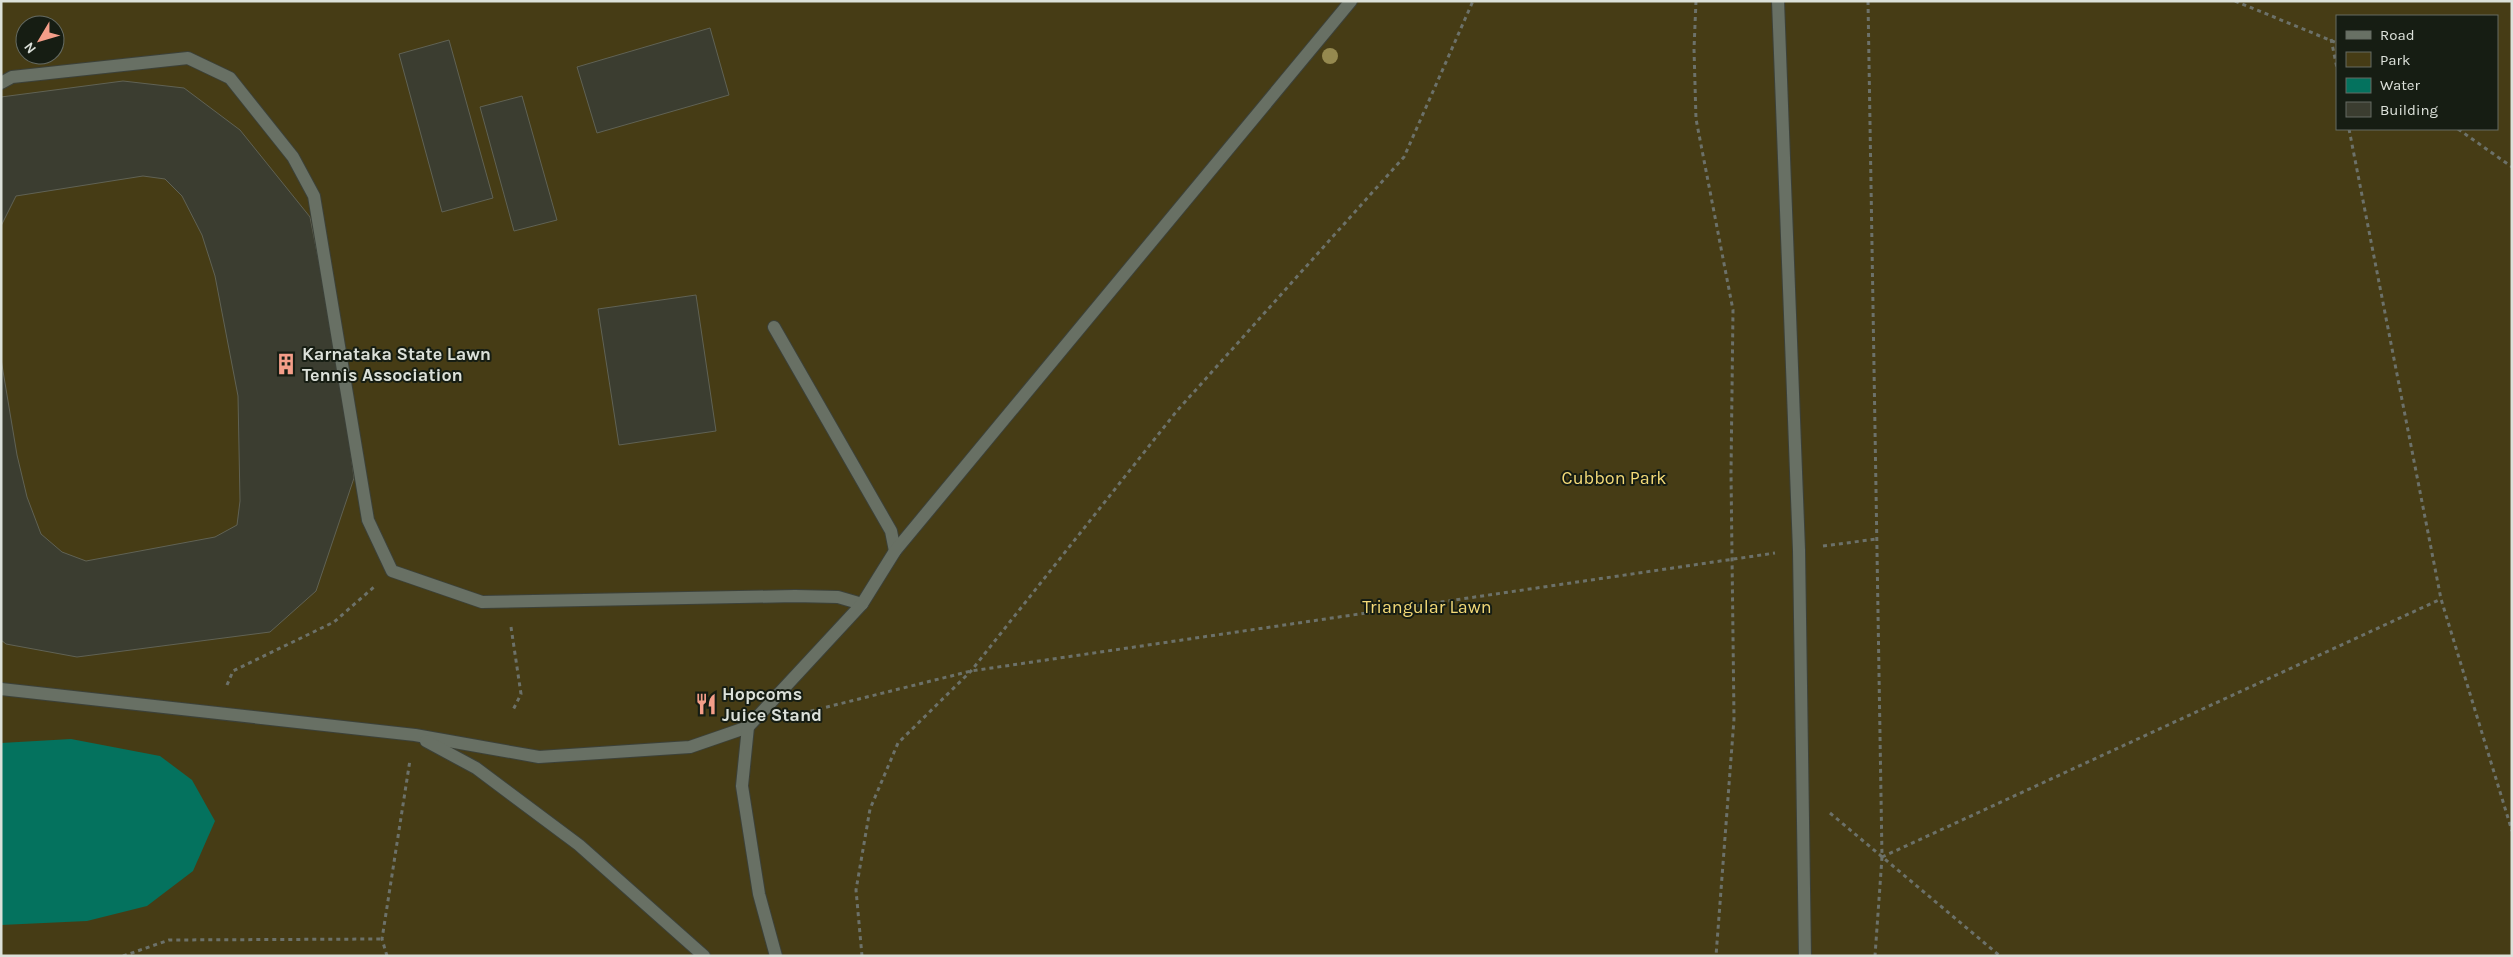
<svg xmlns="http://www.w3.org/2000/svg" width="2513" height="957" font-family="Karla,sans-serif">
<style>
.green{fill:#463c15;fill-rule:evenodd}
.water{fill:#04725e}
.building{fill:#3b3d30;stroke:#606254}
.lines{fill:none;stroke-linecap:round;stroke-linejoin:round}
.lane-casing{stroke:#3c4139;stroke-width:14}
.street-casing{stroke:#3c4139;stroke-width:14}
.path{stroke:#6c7169;stroke-width:3;stroke-dasharray:4 4;stroke-linecap:butt}
.lane{stroke:#687064;stroke-width:12}
.street{stroke:#687064;stroke-width:12}
.tree{fill:#95894f}
.labels{text-anchor:middle;dominant-baseline:central;stroke-width:4;stroke-linejoin:round;paint-order:stroke}
.poi-label{font-size:18px;font-weight:bold;fill:#dce1da;stroke:#161d13;text-anchor:start}
.park-label{font-size:18px;fill:#f4da78;stroke:#161d13}
</style>
<rect width="100%" height="100%" fill="#20261c"/>
<path class="green" d="M1 1H2512V956H1ZM2337 16H2497V129H2337ZM25 25H55V55H25Z"/>
<path class="water" d="M71 739 160 756 192 780 215 821 193 871 147 906 87 921 1 925V743Z"/>
<g class="building">
<path d="M710 28 729 95 597 133 577 67Z"/>
<path d="M449 40 493 198 442 212 399 54Z"/>
<path d="M123 81 184 88 240 130 310 217 340 369 354 478 316 591 270 632 77 657 6 644 1 640V359L17 455 27 497 41 534 62 552 86 561 215 537 237 525 240 501 238 396 215 276 202 235 182 196 165 179 143 176 16 196 1 226V97Z"/>
<path d="M522 96 557 220 514 231 480 107Z"/>
<path d="M696 295 716 431 619 445 598 309Z"/>
</g>
<g class="lines">
<g class="lane-casing">
<g id="lane">
<path d="M1 83 12 77 188 58 230 78 293 157 314 196 368 520 392 571 482 602 795 596 838 597 862 604"/>
<path d="M774 327 891 531 895 551"/>
</g>
</g>
<g class="street-casing">
<g id="street">
<path d="M1778 1 1799 550 1805 956"/>
<path d="M1 689 415 735 539 757 690 747 748 727"/>
<path d="M426 741 476 768 579 845 704 956"/>
<path d="M776 956 759 894 742 786 748 727 862 604 895 551 1351 1"/>
</g>
</g>
<g class="path">
<path d="M1696 1 1694 49 1696 119 1733 310 1731 473 1734 719 1716 956"/>
<path d="M1868 1 1882 857 1875 956"/>
<path d="M2235 1 2337 43"/>
<path d="M2331 39 2337 68"/>
<path d="M2349 129 2441 599 2512 831"/>
<path d="M2458 129 2512 167"/>
<path d="M1823 546 1877 539"/>
<path d="M511 627 521 694 513 710"/>
<path d="M227 685 233 671 334 622 374 587"/>
<path d="M795 715 971 671 1775 553"/>
<path d="M1830 813 2000 956"/>
<path d="M1882 857 2441 599"/>
<path d="M123 956 169 940 382 939"/>
<path d="M387 956 382 939 410 760"/>
<path d="M862 956 856 890 870 809 898 743 971 671 1176 412 1404 157 1473 1"/>
</g>
<use href="#lane" class="lane"/>
<use href="#street" class="street"/>
</g>
<circle class="tree" cx="1330" cy="56" r="8"/>
<defs>
<g id="building-bare" transform="scale(1.725)"><path d="M-4-6H4V6H1V3H-1V6H-4ZM-2.5-4.3h1.7v1.8h-1.7ZM.8-4.3h1.7v1.8H.8ZM-2.5-1h1.7V.8h-1.7ZM.8-1h1.7V.8H.8Z" fill="#f49e89" stroke="#161d13" stroke-width="2.5" paint-order="stroke"/></g>
<g id="restaurant-bare" transform="scale(1.725)"><path d="M-5-6h1v4h1v-4h1v4h1v-4h1v5L-1.5 .5V6h-2V.5L-5-1ZM5-6V6H3V1.5H1.5Q1.5-4 5-6Z" fill="#f49e89" stroke="#161d13" stroke-width="2.5" paint-order="stroke"/></g>
</defs>
<g fill-rule="evenodd">
<use href="#building-bare" x="286" y="364"/>
<use href="#restaurant-bare" x="706" y="704"/>
</g>
<g class="labels">
<g class="poi-label">
<text x="302" y="354">Karnataka State Lawn<tspan x="302" dy="21">Tennis Association</tspan></text>
<text x="722" y="694">Hopcoms<tspan x="722" dy="21">Juice Stand</tspan></text>
</g>
<g class="park-label">
<text x="1614" y="478">Cubbon Park</text>
<text x="1427" y="607">Triangular Lawn</text>
</g>
</g>
<rect width="2513" height="957" fill="none" stroke="#dce1da" stroke-width="5"/>
<rect x="2336" y="15" width="162" height="115" fill="#161d13" stroke="#656b63"/>
<rect x="2346" y="31" width="25" height="8" fill="#687064" stroke="#656b63"/>
<text x="2380" y="40" font-size="15" fill="#dce1da">Road</text>
<rect x="2346" y="52" width="25" height="15" fill="#463c15" stroke="#656b63"/>
<text x="2380" y="65" font-size="15" fill="#dce1da">Park</text>
<rect x="2346" y="78" width="25" height="15" fill="#04725e" stroke="#656b63"/>
<text x="2380" y="90" font-size="15" fill="#dce1da">Water</text>
<rect x="2346" y="102" width="25" height="15" fill="#3b3d30" stroke="#656b63"/>
<text x="2380" y="115" font-size="15" fill="#dce1da">Building</text>
<g transform="translate(40 40) rotate(232)"><circle r="24" fill="#161d13" stroke="#656b63"/>
<path d="M0-4L9 19L0 12L-9 19Z" fill="#f49e89"/>
<text y="-8" font-size="14" font-weight="bold" text-anchor="middle" fill="#dce1da">N</text>
</g>
</svg>
